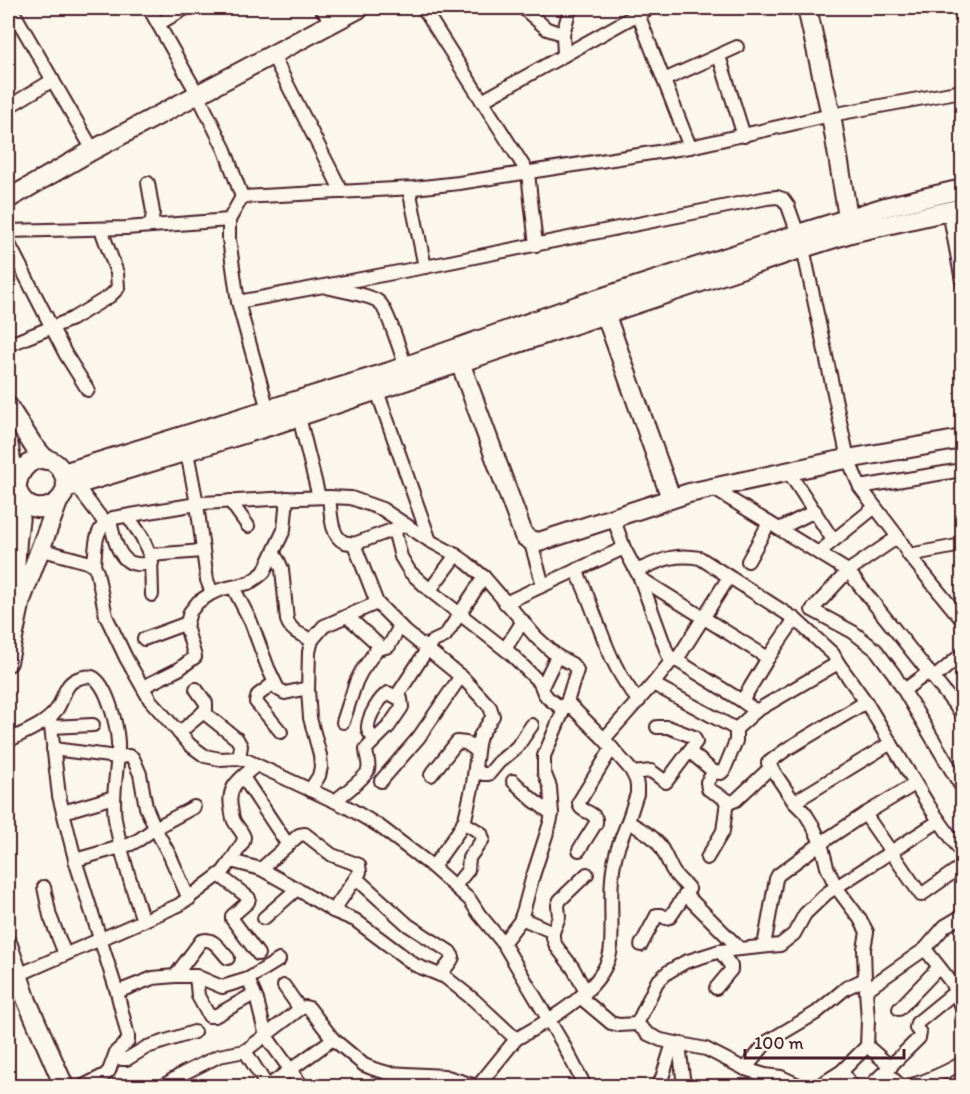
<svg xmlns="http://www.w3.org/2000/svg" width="970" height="1094" font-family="Itim,sans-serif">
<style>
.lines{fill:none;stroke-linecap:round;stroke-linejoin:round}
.street-casing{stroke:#4a1f2b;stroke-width:16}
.secondary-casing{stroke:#4a1f2b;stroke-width:22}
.street{stroke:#fbf7ec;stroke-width:12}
.secondary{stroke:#fbf7ec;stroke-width:18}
</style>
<rect width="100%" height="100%" fill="#fbf7ec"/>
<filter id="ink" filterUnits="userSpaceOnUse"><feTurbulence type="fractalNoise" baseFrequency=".0167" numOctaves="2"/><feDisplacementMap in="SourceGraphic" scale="12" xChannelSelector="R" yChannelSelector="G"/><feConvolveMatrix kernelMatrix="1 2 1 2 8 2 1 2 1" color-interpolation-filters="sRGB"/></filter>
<g filter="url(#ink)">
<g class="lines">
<g class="street-casing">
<g id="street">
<path d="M11 8 93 150"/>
<path d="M149 8 197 93 225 150 242 197 414 188 459 183 690 147 831 115 962 91"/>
<path d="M321 8 332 22"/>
<path d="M423 8 528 173 536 245"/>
<path d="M523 8 547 29 563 34"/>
<path d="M650 8 638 14 690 147"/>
<path d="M158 24 186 8"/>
<path d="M272 54 342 192"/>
<path d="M564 55 563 34 570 8"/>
<path d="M719 56 744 136"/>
<path d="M664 80 737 47"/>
<path d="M482 101 638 14"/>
<path d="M8 107 53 80"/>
<path d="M148 183 153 212 151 226"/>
<path d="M409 189 425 267"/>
<path d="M242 197 229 220V239L238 302 268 410"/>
<path d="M949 211 962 281"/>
<path d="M8 231 126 228 229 220"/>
<path d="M8 242 66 355 88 390"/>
<path d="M326 287C338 290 371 295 379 302 388 310 401 354 406 367"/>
<path d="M238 302 425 267 767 198 777 197 783 199 788 206 803 248 848 459 860 487 898 537 909 555 962 545"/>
<path d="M8 345 72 319 110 296 118 288 117 273 101 229"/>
<path d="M377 391 430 541"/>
<path d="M299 417 319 497"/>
<path d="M187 452 197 504 207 580 212 593"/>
<path d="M788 471 833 540"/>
<path d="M76 485 105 523"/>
<path d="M860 487 962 470"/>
<path d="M712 488 848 571 898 537"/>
<path d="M329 497C331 510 330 536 344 542 348 543 351 543 354 544"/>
<path d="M230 501 248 526"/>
<path d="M128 516 142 537 151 558 152 595"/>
<path d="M613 517 624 548 640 578 668 655 742 701 768 658 795 619 700 558C673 553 660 561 636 571"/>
<path d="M110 520C113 535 118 563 137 564 142 565 147 563 152 563"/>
<path d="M406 525 354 544 377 603 406 632 464 679 490 707 493 716 480 736 478 744 473 784 465 819 458 832 433 867"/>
<path d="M394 529 401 557 410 572 433 593 511 654 540 683 544 693 548 698 564 710"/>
<path d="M779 529 815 511"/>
<path d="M530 540 543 585"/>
<path d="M39 549 87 562 94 566 97 572 106 616 126 658 150 700 190 745 205 756 220 759 239 758 248 761 347 807 379 826 428 863 470 900 479 914 503 943 563 1044 585 1086"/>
<path d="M818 553 875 507"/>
<path d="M274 554 279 562 282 569 287 620C291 632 302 635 312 640"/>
<path d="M150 555 203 551"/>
<path d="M909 555 962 620"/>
<path d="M748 561 769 523"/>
<path d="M94 566C96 546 93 529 113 518L203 503 271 499 329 497 351 498 382 509 430 541 456 555 466 562 484 577 536 637 557 656 572 664 577 670 567 702 544 756V772L550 787 552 814 550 823 532 879 524 909 520 921 503 943"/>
<path d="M576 570C598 614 606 664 639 701"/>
<path d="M640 578 768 658"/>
<path d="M233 587 251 622 268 668 278 689 285 693 308 688"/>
<path d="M430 590 456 555"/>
<path d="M505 603 624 548"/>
<path d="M347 616 382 648 389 646 400 626"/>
<path d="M795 619 833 654 838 663"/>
<path d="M144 639 187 623"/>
<path d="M505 649 523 621"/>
<path d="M676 661 729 577"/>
<path d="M934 678 962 654"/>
<path d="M274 683 258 695 256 702 281 732"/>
<path d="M653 684 736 729 756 711"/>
<path d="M143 687 179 669 195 657 186 626 190 612 198 602 212 593 223 589 249 583 258 577 264 572 284 530 287 498"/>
<path d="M542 687 557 656"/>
<path d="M904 690 929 672"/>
<path d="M396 697 432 642 445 636 484 577"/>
<path d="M742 701 756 711 838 663 866 702 929 806 962 853"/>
<path d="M203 712 237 739 241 746 239 758"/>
<path d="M962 714 848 571 812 610 853 632 876 650 894 674 962 788"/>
<path d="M50 718 59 796 76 863 117 992 128 1036V1041L116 1052 109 1071 105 1075 83 1086"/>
<path d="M343 722 356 682 361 672 379 646"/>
<path d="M51 727 93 725"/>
<path d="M179 733 206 710V703L196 689"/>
<path d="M604 739 653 684 673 659"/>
<path d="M8 741C24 732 46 725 57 709 64 699 64 684 77 679 81 677 90 675 94 678 108 687 117 726 118 742 119 767 111 793 115 819 121 854 132 887 143 921"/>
<path d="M53 749 117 757 129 756 133 758 140 774 146 807 155 828 170 856 189 899"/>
<path d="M689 751 714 772 721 773 724 770 736 741V729"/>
<path d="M475 770 483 774H489L499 762 517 747 532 725"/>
<path d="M714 772 707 782 708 789 731 802 736 800 771 767"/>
<path d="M633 773 651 771 666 782 696 742 694 737 668 727H657"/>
<path d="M431 775 457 742 466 743 476 750"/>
<path d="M243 777 288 845"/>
<path d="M381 781 419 737 461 676"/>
<path d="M513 781 533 800 552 814"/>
<path d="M310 790 319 776 321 767 320 755 310 718 308 690 309 652 312 640 324 626 377 603"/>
<path d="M335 801C341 796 367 776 368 770 370 764 366 756 366 749L389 726 402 707 401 699 388 693C380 697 368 717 368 727 367 732 372 736 375 739"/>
<path d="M794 802 891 743"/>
<path d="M63 812 114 797"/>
<path d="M865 814 921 895 962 866"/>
<path d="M628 822C637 827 649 833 656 841 664 849 667 861 673 871 677 878 684 883 689 889L670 917 666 918 661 915H657L641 945"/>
<path d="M579 850 596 823V819C592 810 579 813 579 802L612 748"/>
<path d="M707 858 723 831 727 801"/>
<path d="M75 860 131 844 140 839 155 828 194 807"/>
<path d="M231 861 243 842 244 837C242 831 237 827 234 821 232 817 232 812 231 807 227 785 241 779 256 765"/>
<path d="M261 869 299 835 305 834 332 855 359 865 360 872 333 911"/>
<path d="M219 875 249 898 248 902 232 916V919L258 954"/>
<path d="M356 878 408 925 450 952 453 957 451 961 440 975"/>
<path d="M455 886 468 870 469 858 483 839 481 833 463 822"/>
<path d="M44 887 50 916 65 954"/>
<path d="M686 895 740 949"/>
<path d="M264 918 297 889"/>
<path d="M521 918 553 932"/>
<path d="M764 946 776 879 778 875 821 843 865 814 915 784"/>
<path d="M925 949 951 982 962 1007"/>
<path d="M18 975 179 905 223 872 231 861 261 869 297 889 333 911 355 920 415 965 445 977 474 1000 516 1039C548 1021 609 988 611 946 613 916 608 884 616 854 618 846 622 837 625 829 630 817 633 805 637 794V786L636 780 631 770 604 739 567 702"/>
<path d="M175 976 201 941C213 936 220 950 228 958"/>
<path d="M196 976 198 996 209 1016H215L254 994"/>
<path d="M248 979 279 960"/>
<path d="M865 979 864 949 867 932 860 919 836 887 827 867 821 843 813 826 805 813 794 802 768 763 787 749 866 702"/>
<path d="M284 986 300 1009"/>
<path d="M716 988 731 970V966L720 951"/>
<path d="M117 992 153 978 175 976H196L222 987 248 979 257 1000 266 1036 302 1086"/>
<path d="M586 992 573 968 556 946 553 938V932L559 917 558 905 560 900 587 874"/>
<path d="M580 997 611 1023 619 1025 637 1024"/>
<path d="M899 1009 939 967"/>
<path d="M637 1024 657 982 668 972 685 962 720 951 780 945 794 934 805 914 827 893 939 821"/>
<path d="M637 1024 648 1034 661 1040 706 1049 745 1069 765 1075 781 1077 801 1086"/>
<path d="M679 1044 684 1086"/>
<path d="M867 1046 891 1067"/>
<path d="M245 1051 267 1086"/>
<path d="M115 1057 122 1059H127L147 1047 194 1032"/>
<path d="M745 1069 767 1042 816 1013 846 988 865 979 866 986"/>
<path d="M842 1071 852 1086"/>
<path d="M886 1072C890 1075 895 1082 900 1085 911 1090 952 1069 962 1063"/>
<path d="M163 1086 182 1074 219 1056 245 1051 300 1009 305 1007 309 1008 333 1039"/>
<path d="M268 1086 333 1039 364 1065 374 1069 388 1073 444 1076 476 1086"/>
<path d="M478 1086 516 1039"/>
<path d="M658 1086 662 1078 673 1043"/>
<path d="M818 1086 842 1071 867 1046 868 1020 866 990 925 949 945 926 962 916"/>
<path d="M870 1086 919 1038 920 1033 916 1028 917 1023 955 992"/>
</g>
</g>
<g class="secondary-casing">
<g id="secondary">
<path d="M807 8 831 115 850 229"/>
<path d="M8 199 93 150 360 8"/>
<path d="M605 313 671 498"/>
<path d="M457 354 524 536 530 540 539 542 689 493 836 461 962 439"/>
<path d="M8 406 33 445 46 460"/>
<path d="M8 442C11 456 13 484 20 496 36 524 79 499 62 471 48 448 20 460 17 485"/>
<path d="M63 473 389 372 579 305 798 234 885 207 962 189"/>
<path d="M66 488 273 425 803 248 851 233 962 208"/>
<path d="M8 605 15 571 17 541 22 499"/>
<path d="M8 662 21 600 58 502"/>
<path d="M8 945 27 1001 64 1086"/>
</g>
</g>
<use href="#street" class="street"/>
<use href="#secondary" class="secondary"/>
</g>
</g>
<rect width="970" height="1094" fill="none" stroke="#fbf7ec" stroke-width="30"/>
<rect x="15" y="15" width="940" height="1064" fill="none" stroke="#4a1f2b" stroke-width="2" filter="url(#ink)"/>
<path d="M745 1049v9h159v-9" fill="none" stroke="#4a1f2b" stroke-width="3"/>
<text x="754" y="1049" font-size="18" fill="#4a1f2b" stroke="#fbf7ec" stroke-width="4.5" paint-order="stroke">100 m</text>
</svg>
